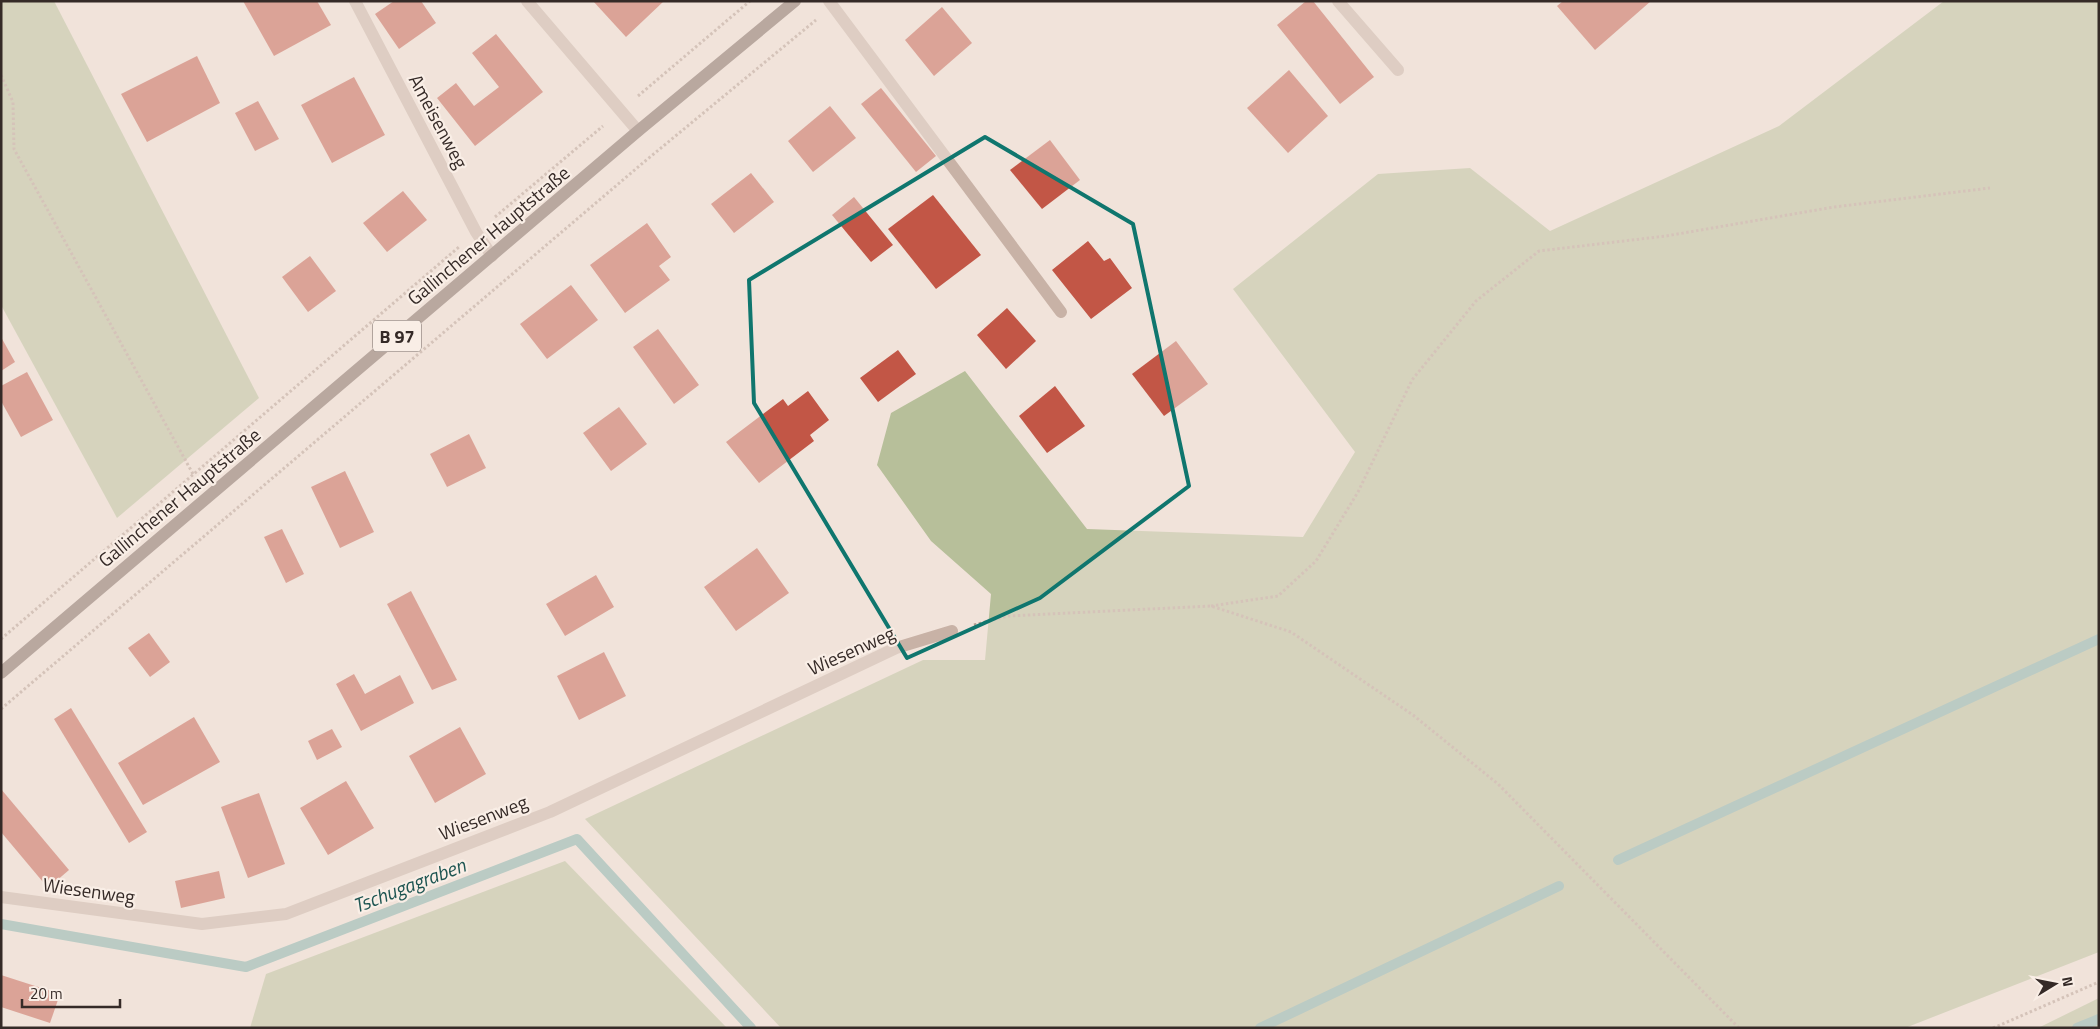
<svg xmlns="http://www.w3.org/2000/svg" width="2100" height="1029" font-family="'Titillium Web',sans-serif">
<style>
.green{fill:#b7bf9a}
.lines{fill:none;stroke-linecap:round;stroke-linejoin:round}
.stream{stroke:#7aada9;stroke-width:10}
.building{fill:#c25646}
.path{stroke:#b49c91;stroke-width:3;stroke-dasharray:2.5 2.5;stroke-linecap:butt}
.service{stroke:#c8b2a6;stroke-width:12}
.minor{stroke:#c8b2a6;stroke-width:12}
.primary{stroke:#765f58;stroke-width:12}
.marked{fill:none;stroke:#0f766e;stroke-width:4;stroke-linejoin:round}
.labels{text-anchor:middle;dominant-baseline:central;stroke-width:4.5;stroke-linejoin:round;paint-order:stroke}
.shield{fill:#f9eee6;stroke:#706560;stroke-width:1}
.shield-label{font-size:18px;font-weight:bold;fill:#352a27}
.street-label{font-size:19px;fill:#352a27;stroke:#f9eee6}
.water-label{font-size:20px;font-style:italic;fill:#1e5552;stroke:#f9eee6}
</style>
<rect width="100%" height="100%" fill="#f1e3da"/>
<g class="green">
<path d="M1 1H54L259 398 117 518 1 305Z"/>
<path d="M1944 1H2099V952L1905 1028H781L585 819 923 660H985L991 594 931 541 877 465 891 413 965 371 1087 529 1303 537 1355 452 1233 289 1378 174 1470 168 1550 231 1779 126Z"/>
<path d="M565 861 727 1028H250L266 974Z"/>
<path d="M2099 998V1028H2038Z"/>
</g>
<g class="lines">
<g class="stream">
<path d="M1618 860 2099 639"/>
<path d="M1 924 246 967 577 839 751 1028"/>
<path d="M1260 1028 1559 886"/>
<path d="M2077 1028 2099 1019"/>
</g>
</g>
<g class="building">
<path d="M243 1H317L331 25 274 56Z"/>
<path d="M394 1H421L436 23 399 49 375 14Z"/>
<path d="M593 1H664L626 37Z"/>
<path d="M1306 1H1313L1374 77 1340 104 1277 25Z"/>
<path d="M1563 1H1651L1595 50 1557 6Z"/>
<path d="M942 7 972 43 934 76 905 40Z"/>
<path d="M496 34 543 92 475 146 437 98 456 83 474 106 499 87 472 53Z"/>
<path d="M197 56 220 103 147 142 121 94Z"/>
<path d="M1289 70 1328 116 1288 153 1247 108Z"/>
<path d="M354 77 385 135 332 163 301 105Z"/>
<path d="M881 88 936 156 916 172 861 104Z"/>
<path d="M258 101 279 139 255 151 235 113Z"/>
<path d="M830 106 856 138 813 172 788 141Z"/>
<path d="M1050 140 1080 180 1042 209 1010 170Z"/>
<path d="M751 173 774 202 734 233 711 204Z"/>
<path d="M403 191 427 220 387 252 363 223Z"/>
<path d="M933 195 981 255 936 289 888 229Z"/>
<path d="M854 197 893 245 871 262 832 215Z"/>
<path d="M647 223 671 257 659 266 670 280 625 313 590 265Z"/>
<path d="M1088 241 1104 261 1110 258 1132 288 1091 319 1052 270Z"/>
<path d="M310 256 336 291 308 312 282 277Z"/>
<path d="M571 285 598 320 547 359 520 324Z"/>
<path d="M1007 308 1036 341 1006 369 977 335Z"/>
<path d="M658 329 699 385 674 404 633 347Z"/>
<path d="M1 337 15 362 1 371Z"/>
<path d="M1176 341 1208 384 1164 416 1132 374Z"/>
<path d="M898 350 916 374 878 402 860 378Z"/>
<path d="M27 372 53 420 21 437 1 401V386Z"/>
<path d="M1055 386 1085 426 1047 453 1019 416Z"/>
<path d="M808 391 829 420 810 435 814 441 759 483 726 442 783 399 788 406Z"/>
<path d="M619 407 647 444 611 471 583 433Z"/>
<path d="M469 434 486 468 447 487 430 454Z"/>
<path d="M345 471 374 532 340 548 311 487Z"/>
<path d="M282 529 304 574 286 583 264 537Z"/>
<path d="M757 548 789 593 736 631 704 587Z"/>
<path d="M596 575 614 607 565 636 546 604Z"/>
<path d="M411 591 457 680 432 690 387 604Z"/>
<path d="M149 633 170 662 150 677 128 648Z"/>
<path d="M604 652 626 696 579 720 557 676Z"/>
<path d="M354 674 365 694 400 675 414 703 361 731 336 684Z"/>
<path d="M71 708 147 832 129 843 54 719Z"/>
<path d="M194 717 220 762 143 805 118 763Z"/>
<path d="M460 727 486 774 435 803 409 756Z"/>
<path d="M332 729 342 747 317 760 308 741Z"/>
<path d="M346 781 374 828 328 855 300 808Z"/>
<path d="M1 789 69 870 48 888 1 832Z"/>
<path d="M259 793 285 864 248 878 221 807Z"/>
<path d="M219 871 225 898 181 908 175 881Z"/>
<path d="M1 975 60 994 50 1023 1 1007Z"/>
</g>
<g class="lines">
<g class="path">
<path d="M1 75 13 102 14 149 193 474"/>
<path d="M638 96 750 1"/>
<path d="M495 217 603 126"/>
<path d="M1211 606 1278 596 1316 561 1358 492 1412 380 1476 301 1539 251 1666 236 1834 207 1990 188"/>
<path d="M974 625 1008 616 1211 606 1291 632 1413 715 1498 784 1739 1028"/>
<path d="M1 639 459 247"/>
<path d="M1 709 644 162 816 20"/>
<path d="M1993 1028 2099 982"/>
</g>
<g class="service">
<path d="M829 1 1061 312"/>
<path d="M1338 1 1398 70"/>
</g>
<g class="minor">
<path d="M355 1 476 232 492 256"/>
<path d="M527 1 638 131"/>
<path d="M1 897 202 924 286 914 550 812 896 648 952 631"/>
</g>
<path class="primary" d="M1 673 638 131 795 1"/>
</g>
<path d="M0 0H2100V1029H0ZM985 137 1133 224 1189 486 1040 598 907 658 754 403 749 280Z" fill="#f1e3da" fill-opacity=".55" fill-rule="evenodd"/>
<path class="marked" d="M985 137 1133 224 1189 486 1040 598 907 658 754 403 749 280Z"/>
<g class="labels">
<rect class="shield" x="373" y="320.5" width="48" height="31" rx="4"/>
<g class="shield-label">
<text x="397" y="336">B 97</text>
</g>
<g class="street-label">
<text transform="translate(439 121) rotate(62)">Ameisenweg</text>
<text transform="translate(488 235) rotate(-40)">Gallinchener Hauptstraße</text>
<text transform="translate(179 497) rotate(-40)">Gallinchener Hauptstraße</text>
<text transform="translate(851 650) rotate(-24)">Wiesenweg</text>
<text transform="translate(483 817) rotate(-21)">Wiesenweg</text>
<text transform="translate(89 890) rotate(8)">Wiesenweg</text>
</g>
<g class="water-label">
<text transform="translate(409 885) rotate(-21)">Tschugagraben</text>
</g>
</g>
<rect width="2100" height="1029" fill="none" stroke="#352a27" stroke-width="5"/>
<g transform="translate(2055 984) rotate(80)" stroke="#f9eee6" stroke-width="4" paint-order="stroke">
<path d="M0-4L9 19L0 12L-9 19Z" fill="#352a27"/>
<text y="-8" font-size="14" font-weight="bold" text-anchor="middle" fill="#352a27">N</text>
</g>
<path d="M22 999v8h98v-8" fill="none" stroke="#352a27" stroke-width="2.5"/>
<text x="30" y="999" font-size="15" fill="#352a27" stroke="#f9eee6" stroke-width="4" paint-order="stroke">20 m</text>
</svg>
